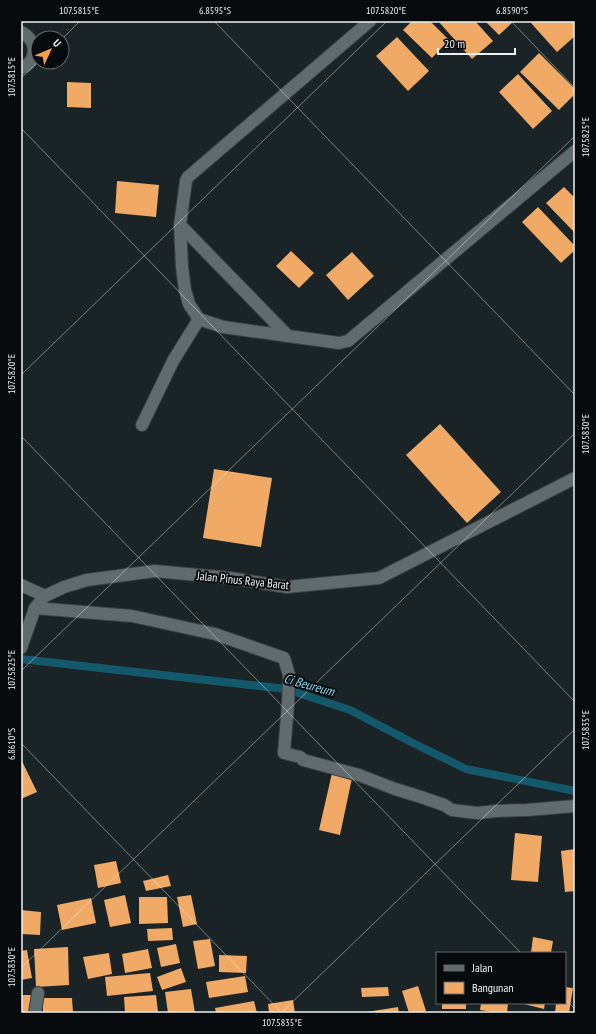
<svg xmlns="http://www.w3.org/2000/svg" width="596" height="1034" font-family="'PT Sans Narrow',sans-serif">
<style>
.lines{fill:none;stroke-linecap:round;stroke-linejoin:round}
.stream{stroke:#13596b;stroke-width:8}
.building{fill:#f0aa66}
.minor-casing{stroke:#383f42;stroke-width:14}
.minor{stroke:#606b6e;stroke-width:12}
.ticks{fill:none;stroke:#eef3f5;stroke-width:1;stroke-opacity:0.45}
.labels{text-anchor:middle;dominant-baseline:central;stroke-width:4;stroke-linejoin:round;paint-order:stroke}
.street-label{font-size:12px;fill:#eef3f5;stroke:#080b0d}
.water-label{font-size:13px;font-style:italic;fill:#88dcf6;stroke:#080b0d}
.neatline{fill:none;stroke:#eef3f5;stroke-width:1.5}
.ticks-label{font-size:10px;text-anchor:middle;fill:#eef3f5}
</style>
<rect width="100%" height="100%" fill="#1a2326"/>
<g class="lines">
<path class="stream" d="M21 659 286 689 350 710 413 743 466 769 575 791"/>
</g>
<g class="building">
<path d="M412 21H430L449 40 432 58 403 30Z"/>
<path d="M438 21H475L493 41 472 59Z"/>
<path d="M485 21H514L499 35Z"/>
<path d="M534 21H575V36L557 52 531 23Z"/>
<path d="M397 37 429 71 408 91 376 56Z"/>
<path d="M539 53 575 89V94L559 110 520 72Z"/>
<path d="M518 74 552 111 533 129 499 92Z"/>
<path d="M67 82 91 83V108L67 107Z"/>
<path d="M117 181 159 185 156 217 115 213Z"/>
<path d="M564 187 575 198V233L546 203Z"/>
<path d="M538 207 575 246V250L561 263 522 222Z"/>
<path d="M291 251 314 273 299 288 276 266Z"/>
<path d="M352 252 374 276 348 300 326 275Z"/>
<path d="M440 424 501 492 467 523 406 455Z"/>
<path d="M214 469 272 478 261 547 203 538Z"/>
<path d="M21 759 37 792 21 799Z"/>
<path d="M332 773 352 778 340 835 319 830Z"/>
<path d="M515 833 542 836 538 882 511 880Z"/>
<path d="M575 849V891L565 892 561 851Z"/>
<path d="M116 861 121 883 98 888 94 865Z"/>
<path d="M168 875 171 886 146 891 143 881Z"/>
<path d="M125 895 131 923 110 927 104 900Z"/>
<path d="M191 895 197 924 183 927 177 897Z"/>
<path d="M139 897H167L168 923 139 924Z"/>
<path d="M91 898 96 923 62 930 57 905Z"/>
<path d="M21 910 41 912 40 935 21 934Z"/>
<path d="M172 928 173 940 148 941 147 929Z"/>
<path d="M533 937 553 941 551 953H531Z"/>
<path d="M210 939 215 966 198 969 193 941Z"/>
<path d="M176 944 180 963 161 967 157 948Z"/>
<path d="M68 947 69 985 36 987 34 949Z"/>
<path d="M148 949 152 968 125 973 122 954Z"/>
<path d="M27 950 32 978 21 980V951Z"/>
<path d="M109 953 112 974 88 979 83 957Z"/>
<path d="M219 955 247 956 246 973 219 972Z"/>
<path d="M181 968 186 982 162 990 157 977Z"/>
<path d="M150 973 153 991 107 996 105 977Z"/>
<path d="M245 976 248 992 209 998 206 982Z"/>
<path d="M418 986 426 1011 420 1013H409L402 991Z"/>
<path d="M388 987 389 996 362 997 361 988Z"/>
<path d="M565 987 573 988 569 1013H555L556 1003H565Z"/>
<path d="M191 989 195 1013H168L165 992Z"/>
<path d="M21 995H34L29 1013H21Z"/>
<path d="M156 995 158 1012 125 1013 124 997Z"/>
<path d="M43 998H72L73 1013H43Z"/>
<path d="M293 1000 295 1013H269L268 1004Z"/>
<path d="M254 1001 257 1013H216L215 1008Z"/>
<rect x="442" y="1003" width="24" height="6"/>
<path d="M481 1003H508L507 1013H499L480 1010Z"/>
<path d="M520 1003H545L544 1009Z"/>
<path d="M398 1007 399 1013H367V1012Z"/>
</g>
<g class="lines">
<g class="minor-casing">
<g id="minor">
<path d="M370 21 188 177 186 181 180 225 288 336 339 343 348 341 575 151"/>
<path d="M21 32C24 34 27 35 29 38 38 48 34 64 21 68"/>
<path d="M180 225 182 267 185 290 189 304 199 319 223 327 288 336"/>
<path d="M142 425 173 361 199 319"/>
<path d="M21 585 45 596"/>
<path d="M35 608 132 616 215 634 284 658 289 675 288 704 284 753 300 757 303 760 359 775 395 789 421 797 444 805 452 810 477 813 496 811 527 810 575 806"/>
<path d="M21 648 35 608 45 596 64 587 87 580 155 571 230 578 287 587 379 578 575 478"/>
<path d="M35 1013 38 993"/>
</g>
</g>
<use href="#minor" class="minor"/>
</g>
<path class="ticks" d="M214 21 575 395M511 21 575 88M62 39 80 21M21 78 38 62M21 128 575 702M21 375 387 21M21 436 521 953M21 671 575 136M21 743 282 1013M21 968 575 433M565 999 575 1009M281 1013 575 729"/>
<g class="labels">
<g class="street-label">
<text transform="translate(243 580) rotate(6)">Jalan Pinus Raya Barat</text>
</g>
<g class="water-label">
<text transform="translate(309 685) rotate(16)">Ci Beureum</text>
</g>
</g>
<rect width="596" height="1034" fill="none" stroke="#080b0d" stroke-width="44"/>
<rect x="436" y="952" width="130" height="52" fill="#080b0d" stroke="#64686a"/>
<rect x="444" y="965" width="20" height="6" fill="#606b6e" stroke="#64686a"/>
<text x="472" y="972" font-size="12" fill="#eef3f5">Jalan</text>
<rect x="444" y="982" width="20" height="12" fill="#f0aa66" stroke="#64686a"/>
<text x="472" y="992" font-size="12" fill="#eef3f5">Bangunan</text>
<g transform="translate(50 50) rotate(46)"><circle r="19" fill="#080b0d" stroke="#64686a"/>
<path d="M0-3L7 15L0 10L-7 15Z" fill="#f7a248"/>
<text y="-6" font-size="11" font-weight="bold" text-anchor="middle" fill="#eef3f5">U</text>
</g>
<path d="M438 48v6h77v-6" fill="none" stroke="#eef3f5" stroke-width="2"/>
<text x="444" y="48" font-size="12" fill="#eef3f5" stroke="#080b0d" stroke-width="3" paint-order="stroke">20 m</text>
<rect x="22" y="22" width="552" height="990" class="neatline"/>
<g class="ticks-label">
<text x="79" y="14">107.5815°E</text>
<text x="215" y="14">6.8595°S</text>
<text x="386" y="14">107.5820°E</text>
<text x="512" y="14">6.8590°S</text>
<text transform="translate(11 77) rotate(-90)" y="4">107.5815°E</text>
<text transform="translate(585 137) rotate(-90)" y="4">107.5825°E</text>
<text transform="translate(11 374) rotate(-90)" y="4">107.5820°E</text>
<text transform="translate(585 434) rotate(-90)" y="4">107.5830°E</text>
<text transform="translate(11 670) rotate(-90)" y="4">107.5825°E</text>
<text transform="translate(585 730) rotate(-90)" y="4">107.5835°E</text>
<text transform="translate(11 744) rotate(-90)" y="4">6.8610°S</text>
<text transform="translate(11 967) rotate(-90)" y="4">107.5830°E</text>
<text x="282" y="1026">107.5835°E</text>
</g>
</svg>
